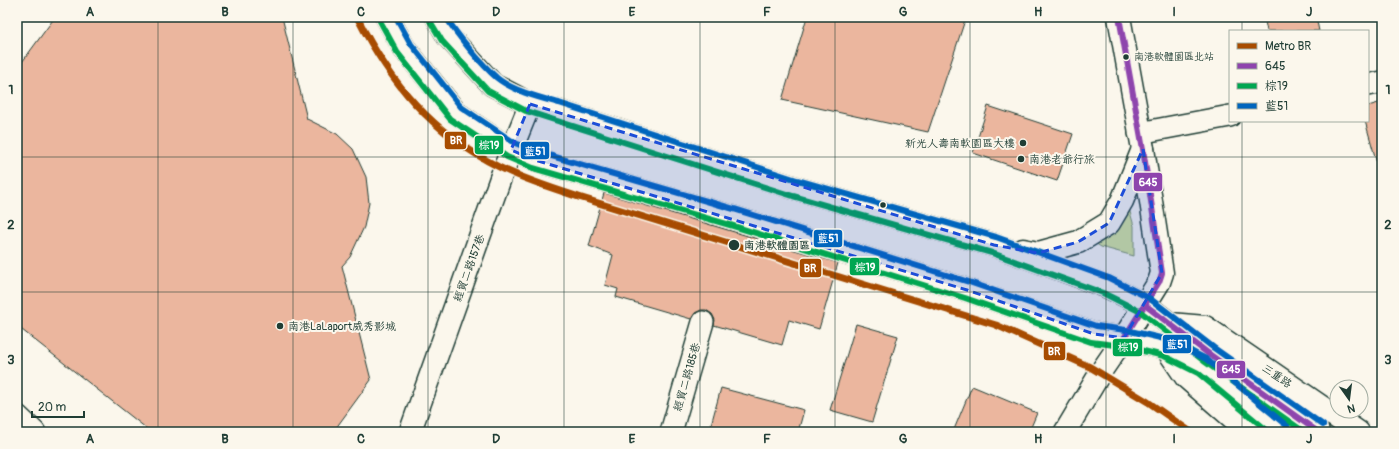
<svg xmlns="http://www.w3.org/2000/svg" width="1399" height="449" font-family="Pangolin,'LXGW WenKai TC',sans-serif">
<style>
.green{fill:#d8e598;stroke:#7c9166}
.building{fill:#ebb69e;stroke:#1f3d34}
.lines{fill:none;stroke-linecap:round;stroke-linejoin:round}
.street-casing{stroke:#1f3d34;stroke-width:24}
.secondary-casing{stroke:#1f3d34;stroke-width:25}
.street{stroke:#fbf7ec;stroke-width:21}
.secondary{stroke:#fbf7ec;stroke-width:22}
.bus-1-casing{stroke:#fbf7ec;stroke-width:9}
.bus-2-casing{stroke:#fbf7ec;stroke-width:9}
.bus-3-casing{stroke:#fbf7ec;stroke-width:9}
.bus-1{stroke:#8e44ad;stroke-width:6}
.bus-2{stroke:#00a651;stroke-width:6}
.bus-3{stroke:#0065bd;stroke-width:6}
.metro-1-casing{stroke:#fbf7ec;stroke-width:10}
.metro-1{stroke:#a74c00;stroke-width:7}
.marked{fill:#1d4ed8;fill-opacity:0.2;stroke:#1d4ed8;stroke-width:3;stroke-dasharray:8 5;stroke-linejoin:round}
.grid{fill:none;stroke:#1f3d34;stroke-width:1;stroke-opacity:0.55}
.bus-dot{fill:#1f3d34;stroke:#fbf7ec;stroke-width:1.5}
.labels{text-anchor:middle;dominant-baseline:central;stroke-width:4;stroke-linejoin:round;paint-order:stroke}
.bus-label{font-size:10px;fill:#1f3d34;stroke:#fbf7ec;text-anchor:start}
.poi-label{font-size:11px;fill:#1f3d34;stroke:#fbf7ec;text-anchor:start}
.stop-label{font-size:11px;font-weight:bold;fill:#1f3d34;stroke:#fbf7ec;text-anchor:start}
.street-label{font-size:11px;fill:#1f3d34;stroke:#fbf7ec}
.line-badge{stroke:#fbf7ec;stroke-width:1.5}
.badge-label{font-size:11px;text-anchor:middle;font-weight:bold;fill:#fff}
.neatline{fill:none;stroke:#1f3d34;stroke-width:1.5}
.grid-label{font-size:13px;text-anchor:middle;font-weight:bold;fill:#1f3d34}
</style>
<rect width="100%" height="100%" fill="#fbf7ec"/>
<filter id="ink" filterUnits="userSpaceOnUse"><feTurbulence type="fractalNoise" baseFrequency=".025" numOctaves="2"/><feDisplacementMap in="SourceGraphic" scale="8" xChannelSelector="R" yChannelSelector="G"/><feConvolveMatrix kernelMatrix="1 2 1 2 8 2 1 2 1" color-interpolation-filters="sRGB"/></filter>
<g filter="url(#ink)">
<path class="green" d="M1128 205 1134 226V256L1101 247 1086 237Z"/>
<g class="building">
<path d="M55 17H282L307 119 337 134 353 149 366 177 369 203 364 227 350 257 342 266 371 380 333 432H151L17 326V69Z"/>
<path d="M807 17H966L928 132 782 100Z"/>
<path d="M1264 17H1316L1319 31H1267Z"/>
<path d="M1382 102V166L1378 167 1365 121H1368V106Z"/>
<path d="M988 106 1073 134 1057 181 973 153Z"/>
<path d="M604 193 838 263 819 329 789 320 782 345 714 325 715 320 712 314 706 310H701L695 313 691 319 616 297 618 289 605 285 613 255 589 246Z"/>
<path d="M856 324 898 336 872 422 830 410Z"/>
<path d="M972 386 1037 413 1029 432H953Z"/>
<path d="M721 388 804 410 798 432H709Z"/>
</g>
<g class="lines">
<g class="street-casing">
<g id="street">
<path d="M1368 85 1382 82"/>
<path d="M1139 133 1230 116"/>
<path d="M410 432 503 171 530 104"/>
<path d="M671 432 703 322"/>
<path d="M1065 432 1102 370 1124 338"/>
</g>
</g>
<g class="secondary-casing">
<g id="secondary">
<path d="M387 17 404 48 456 113 511 150 535 160 732 217 967 290 1094 334 1124 338 1167 348 1202 366 1282 432"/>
<path d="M437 17 448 36 493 85 530 104 557 111 795 188 994 245 1106 286 1145 305 1209 354 1318 432"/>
<path d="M1119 17 1143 149 1162 273 1159 282 1124 338"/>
<path d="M1023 250 1038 253 1078 242 1109 223 1122 201 1143 149"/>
<path d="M1170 324 1205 327 1358 432"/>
<path d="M1167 349 1186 377 1249 432"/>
<path d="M17 416 34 432"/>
</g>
</g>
<use href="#street" class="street"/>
<use href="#secondary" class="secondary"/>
<g class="bus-1-casing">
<g id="bus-1">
<path d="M1119 17 1143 149 1162 273 1159 282 1124 338"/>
<path d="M1145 305 1209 354 1318 432"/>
</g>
</g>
<g class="bus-2-casing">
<g id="bus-2">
<path d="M380 21 397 52 450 119 507 157 533 168 730 225 965 298 1091 342 1123 346 1164 356 1198 373 1269 432"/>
<path d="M430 21 442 41 488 91 526 111 793 196 992 253 1103 293 1141 312 1204 361 1304 432"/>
</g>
</g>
<g class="bus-3-casing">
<g id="bus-3">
<path d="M396 17 411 44 461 107 515 143 538 152 734 209 969 282 1096 326 1126 330 1169 340 1206 359 1287 426"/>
<path d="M446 17C457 35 481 64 497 78 513 91 541 98 559 103L797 180 996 237 1109 278 1149 298 1214 348 1323 425"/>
</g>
</g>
<use href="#bus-1" class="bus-1"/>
<use href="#bus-2" class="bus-2"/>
<use href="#bus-3" class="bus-3"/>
<g class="metro-1-casing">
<path id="metro-1" d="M357 17C391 84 432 133 499 167 525 180 554 189 582 198L996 325 1090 367 1148 402 1191 432"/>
</g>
<use href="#metro-1" class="metro-1"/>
</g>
</g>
<path class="marked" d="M530 104 994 245 1038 253 1078 242 1109 223 1143 149 1162 273 1124 338 1094 334 967 290 535 160 511 150Z"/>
<path class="grid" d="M158 17V432M293 17V432M428 17V432M564 17V432M700 17V432M835 17V432M970 17V432M1106 17V432M1242 17V31M1242 121V432M17 157H1382M17 292H1382"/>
<g class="bus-dot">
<circle cx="1126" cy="57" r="3.5"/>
<circle cx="1023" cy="143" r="4"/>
<circle cx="1021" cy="159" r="4"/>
<circle cx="883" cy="205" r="3.5"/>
<circle cx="734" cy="245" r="6"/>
<circle cx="280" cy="326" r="4"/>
</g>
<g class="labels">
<g class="bus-label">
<text x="1134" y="57">南港軟體園區北站</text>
</g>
<g class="poi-label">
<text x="1015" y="143" text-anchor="end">新光人壽南軟園區大樓</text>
<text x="1029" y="159">南港老爺行旅</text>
<text x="288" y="326">南港LaLaport威秀影城</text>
</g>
<g class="stop-label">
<text x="744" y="245">南港軟體園區</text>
</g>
<g class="street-label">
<text transform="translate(469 268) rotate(-70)">經貿二路157巷</text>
<text transform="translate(1277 376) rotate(34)">三重路</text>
<text transform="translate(687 377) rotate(-74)">經貿二路185巷</text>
</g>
</g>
<g class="line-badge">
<rect x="444" y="131" width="23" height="19" rx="4" fill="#a74c00"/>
<rect x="474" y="135" width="30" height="20" rx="4" fill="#00a651"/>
<rect x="520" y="141" width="30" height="19" rx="4" fill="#0065bd"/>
<rect x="1133" y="172" width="30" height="20" rx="4" fill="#8e44ad"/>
<rect x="813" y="229" width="30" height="19" rx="4" fill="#0065bd"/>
<rect x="849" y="257" width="31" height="19" rx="4" fill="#00a651"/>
<rect x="799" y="258" width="23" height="20" rx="4" fill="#a74c00"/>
<rect x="1162" y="334" width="30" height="20" rx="4" fill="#0065bd"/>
<rect x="1112" y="338" width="31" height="19" rx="4" fill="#00a651"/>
<rect x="1043" y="341" width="23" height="20" rx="4" fill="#a74c00"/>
<rect x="1216" y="360" width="30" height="19" rx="4" fill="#8e44ad"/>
</g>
<g class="badge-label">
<text x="456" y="144">BR</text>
<text x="489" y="149">棕19</text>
<text x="535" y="155">藍51</text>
<text x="1148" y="186">645</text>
<text x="828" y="242">藍51</text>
<text x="865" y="271">棕19</text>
<text x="810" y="272">BR</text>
<text x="1177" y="348">藍51</text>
<text x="1128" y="351">棕19</text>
<text x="1054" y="355">BR</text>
<text x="1231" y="373">645</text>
</g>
<rect width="1399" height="449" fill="none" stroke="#fbf7ec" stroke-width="44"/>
<rect x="1229" y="30" width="140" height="92" fill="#fbf7ec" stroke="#a3ada2"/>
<rect x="1237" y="43" width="20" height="6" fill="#a74c00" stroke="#a3ada2"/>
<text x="1265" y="50" font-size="12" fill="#1f3d34">Metro BR</text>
<rect x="1237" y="63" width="20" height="6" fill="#8e44ad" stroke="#a3ada2"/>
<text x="1265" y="70" font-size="12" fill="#1f3d34">645</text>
<rect x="1237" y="83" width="20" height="6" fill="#00a651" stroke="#a3ada2"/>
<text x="1265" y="90" font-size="12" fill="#1f3d34">棕19</text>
<rect x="1237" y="103" width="20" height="6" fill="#0065bd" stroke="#a3ada2"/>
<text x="1265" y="110" font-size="12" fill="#1f3d34">藍51</text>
<g transform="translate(1349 399) rotate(166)"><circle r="19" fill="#fbf7ec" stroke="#a3ada2"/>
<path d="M0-3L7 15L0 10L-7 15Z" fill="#1f3d34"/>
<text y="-6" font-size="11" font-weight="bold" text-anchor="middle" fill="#1f3d34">N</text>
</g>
<path d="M32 411v6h52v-6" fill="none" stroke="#1f3d34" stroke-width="2"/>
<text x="38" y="411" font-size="12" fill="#1f3d34" stroke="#fbf7ec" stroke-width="3" paint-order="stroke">20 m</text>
<rect x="22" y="22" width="1355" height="405" class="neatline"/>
<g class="grid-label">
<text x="90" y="16">A</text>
<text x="225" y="16">B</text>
<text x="361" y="16">C</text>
<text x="496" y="16">D</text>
<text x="632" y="16">E</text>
<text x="767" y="16">F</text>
<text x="903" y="16">G</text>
<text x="1038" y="16">H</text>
<text x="1174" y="16">I</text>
<text x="1309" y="16">J</text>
<text x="11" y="94">1</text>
<text x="1388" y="94">1</text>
<text x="11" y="229">2</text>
<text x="1388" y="229">2</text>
<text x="11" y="364">3</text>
<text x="1388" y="364">3</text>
<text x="90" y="443">A</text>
<text x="225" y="443">B</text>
<text x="361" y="443">C</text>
<text x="496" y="443">D</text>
<text x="632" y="443">E</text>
<text x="767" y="443">F</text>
<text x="903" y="443">G</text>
<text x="1038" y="443">H</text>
<text x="1174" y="443">I</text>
<text x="1309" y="443">J</text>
</g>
</svg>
